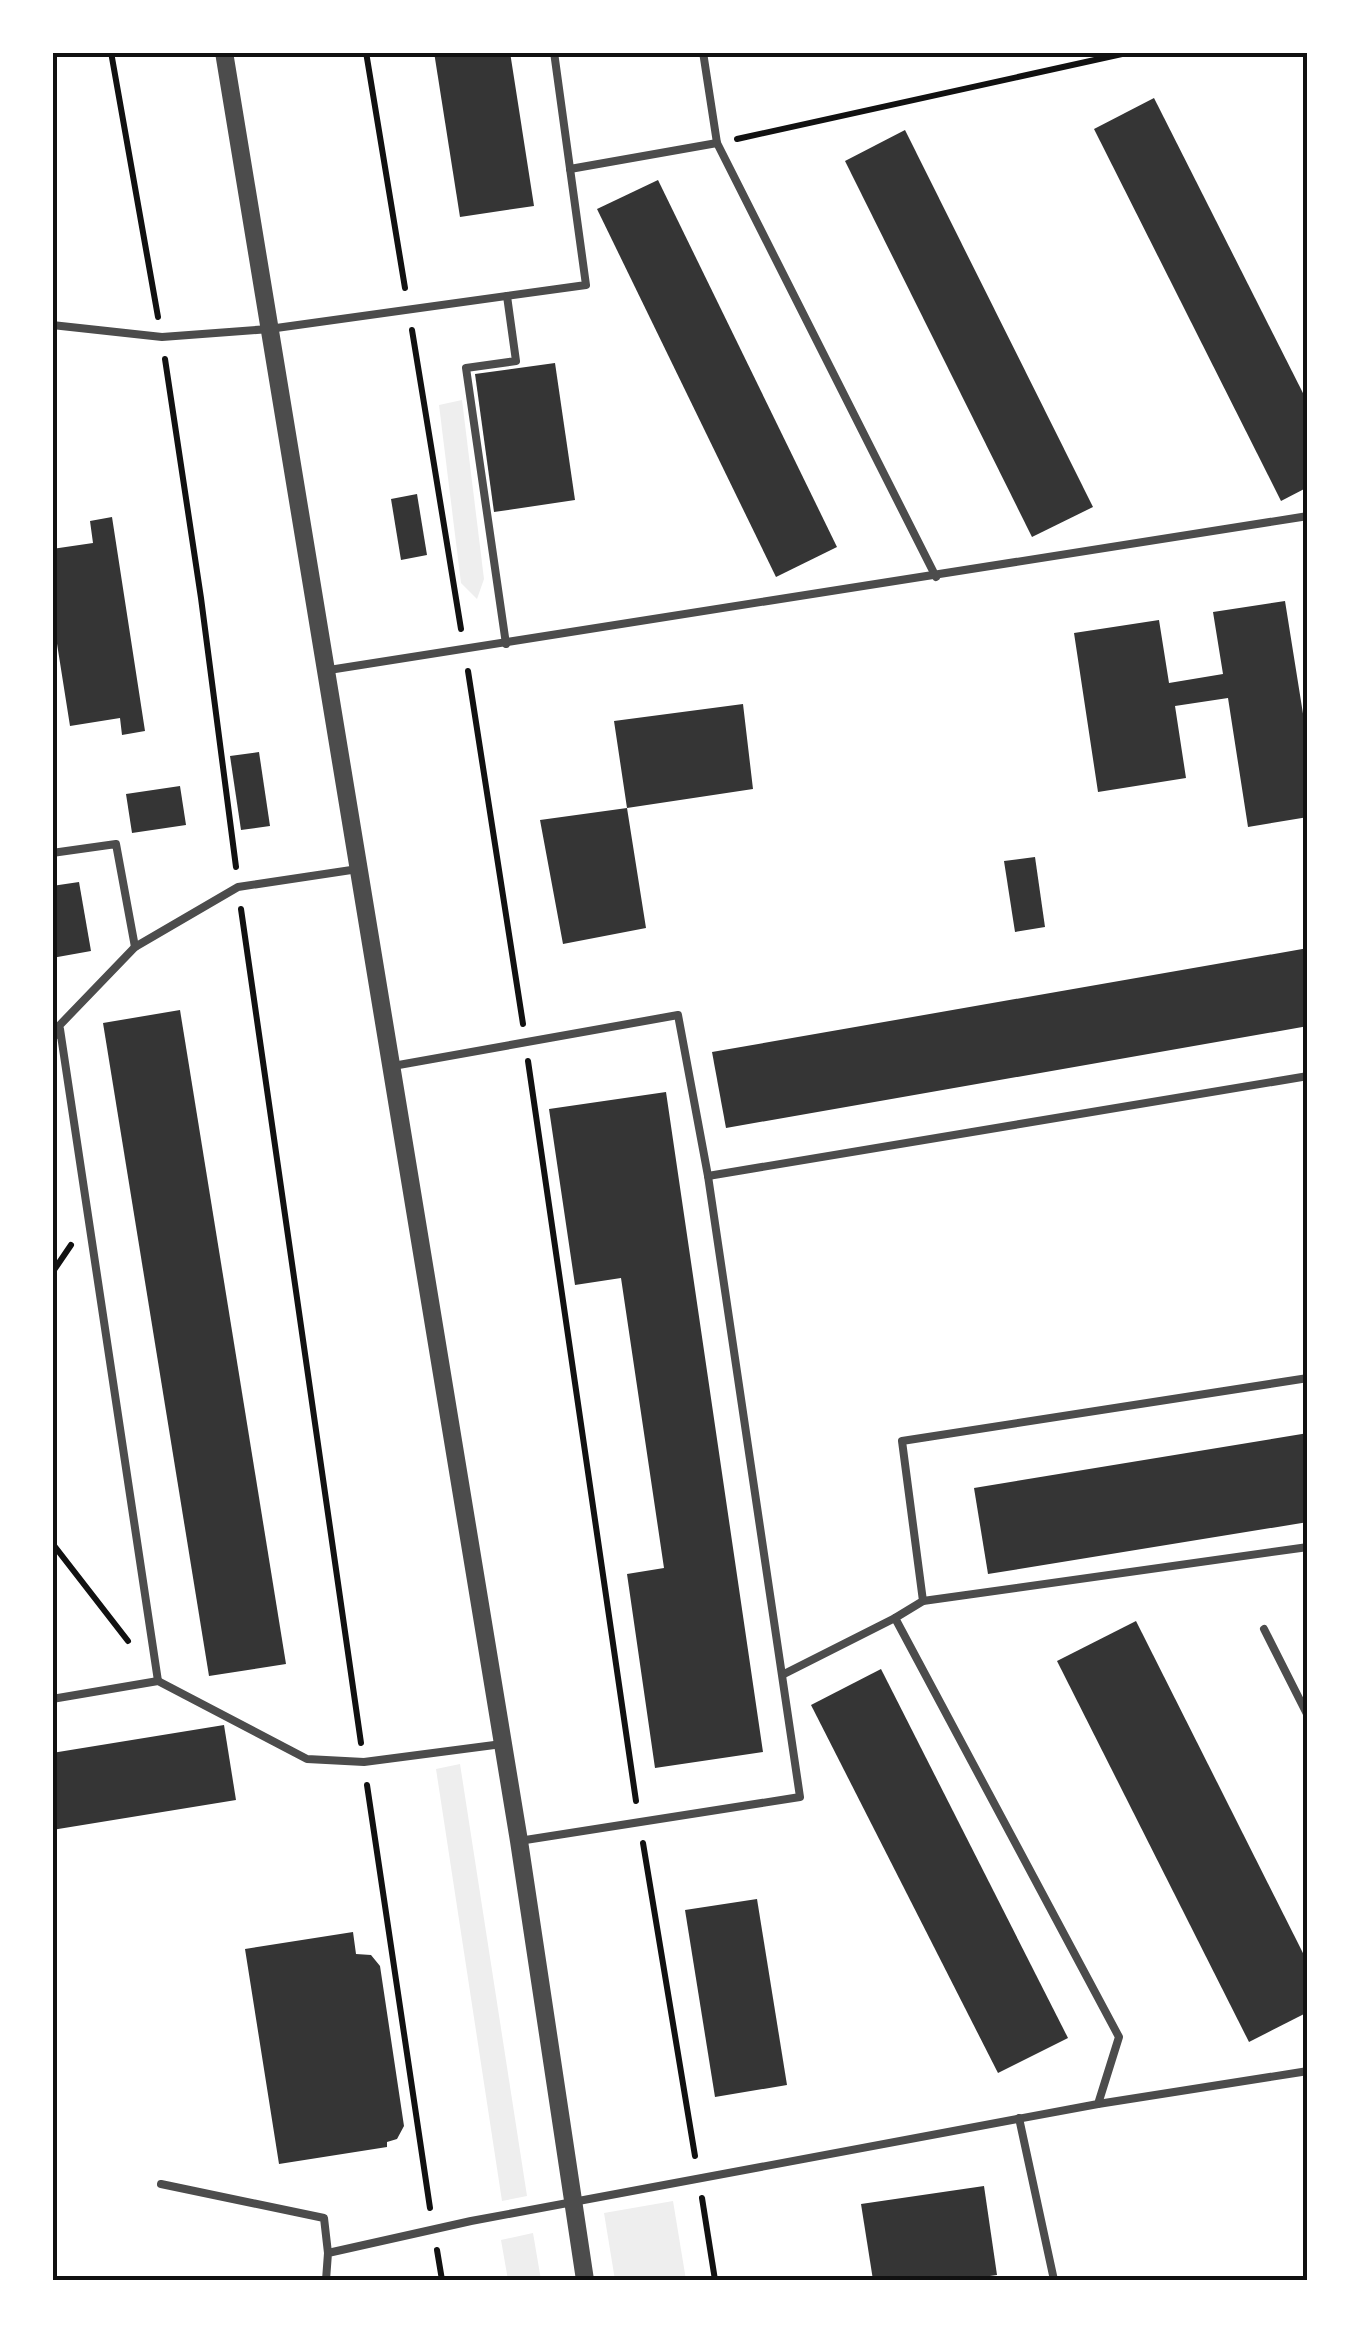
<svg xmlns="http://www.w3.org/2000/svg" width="1360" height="2333" font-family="Lato,sans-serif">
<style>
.green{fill:#eee}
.building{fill:#353535}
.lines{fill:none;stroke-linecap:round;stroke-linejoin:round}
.path{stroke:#111;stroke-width:6}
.service{stroke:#4c4c4c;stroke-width:8}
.tertiary{stroke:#4c4c4c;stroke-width:18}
.neatline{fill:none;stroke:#111;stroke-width:4}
</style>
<rect width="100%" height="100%" fill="#fff"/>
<g class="green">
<path d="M462 400 484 579 477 599 461 583 439 405Z"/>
<path d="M460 1764 527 2196 502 2201 436 1769Z"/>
<path d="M673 2201 686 2280H615L604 2213Z"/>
<path d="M533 2233 541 2280H508L501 2240Z"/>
</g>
<g class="building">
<path d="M434 52H510L534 206 460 217Z"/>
<path d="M1154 98 1308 403V487L1281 501 1094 129Z"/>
<path d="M905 130 1093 507 1032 537 845 161Z"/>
<path d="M658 180 837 547 776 577 597 209Z"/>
<path d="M555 363 575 500 494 512 475 374Z"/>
<path d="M417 494 427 555 401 560 391 499Z"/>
<path d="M112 517 145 731 122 735 120 718 70 726 52 612V549L93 543 90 521Z"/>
<path d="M1285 601 1308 745V817L1248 827 1228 698 1175 706 1186 778 1098 792 1074 633 1159 620 1169 683 1223 674 1213 612Z"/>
<path d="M743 704 753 789 627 808 646 928 563 944 540 820 627 808 614 721Z"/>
<path d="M259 752 270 826 241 830 230 756Z"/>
<path d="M180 786 186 825 132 833 126 794Z"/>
<path d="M1035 857 1045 927 1015 932 1004 861Z"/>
<path d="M79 882 91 951 52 958V886Z"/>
<path d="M1308 948V1026L726 1128 712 1052Z"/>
<path d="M180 1010 286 1664 209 1676 103 1023Z"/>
<path d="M666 1092 763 1752 655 1768 627 1574 664 1568 621 1278 575 1285 549 1109Z"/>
<path d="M1308 1433V1522L988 1574 974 1488Z"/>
<path d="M1136 1621 1308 1963V2012L1249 2042 1057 1661Z"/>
<path d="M881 1669 1068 2038 998 2073 811 1705Z"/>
<path d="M224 1725 236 1800 52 1830V1753Z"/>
<path d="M757 1899 787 2085 715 2097 685 1910Z"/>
<path d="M353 1932 356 1954 371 1955 380 1966 404 2126 397 2139 387 2142V2147L279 2164 245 1949Z"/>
<path d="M984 2186 997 2275 961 2280H873L861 2204Z"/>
</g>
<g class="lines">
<g class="path">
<path d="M111 52 158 317"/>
<path d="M366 52 405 288"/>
<path d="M737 139 1131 52"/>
<path d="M412 330 461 629"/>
<path d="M165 359 201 598 236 867"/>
<path d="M468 671 523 1024"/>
<path d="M241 909 361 1743"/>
<path d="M528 1061 636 1801"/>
<path d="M52 1273 71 1245"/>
<path d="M52 1543 128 1641"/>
<path d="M367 1785 430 2208"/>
<path d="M643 1843 695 2156"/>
<path d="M702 2198 715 2280"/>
<path d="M437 2250 442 2280"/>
</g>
<g class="service">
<path d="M703 52 717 143 936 577"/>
<path d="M570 169 717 143"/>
<path d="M52 325 162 337 269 329 586 285 554 52"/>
<path d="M506 644 466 368 516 361 507 296"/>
<path d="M329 670 1308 516"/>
<path d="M52 853 116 844 135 947"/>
<path d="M56 1029 135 947 238 887 358 869"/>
<path d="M52 1039 60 1029 158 1681"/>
<path d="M393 1066 678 1015 708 1176 800 1797 519 1841"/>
<path d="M708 1176 1308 1076"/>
<path d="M923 1601 1308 1547"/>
<path d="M895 1618 923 1601 902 1441 1308 1378"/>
<path d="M1264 1629 1308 1716"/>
<path d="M52 1699 158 1681 307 1759 364 1762 502 1744"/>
<path d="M1098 2104 1308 2071"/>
<path d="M1019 2118 1054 2280"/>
<path d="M161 2184 324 2218 328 2253"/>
<path d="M326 2280 328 2253 471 2221 1098 2104 1119 2037 895 1618 784 1674"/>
</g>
<path class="tertiary" d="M224 52 519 1841 585 2280"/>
</g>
<rect width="1360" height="2333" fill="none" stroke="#ffffff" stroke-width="110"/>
<rect x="55" y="55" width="1250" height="2223" class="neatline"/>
</svg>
